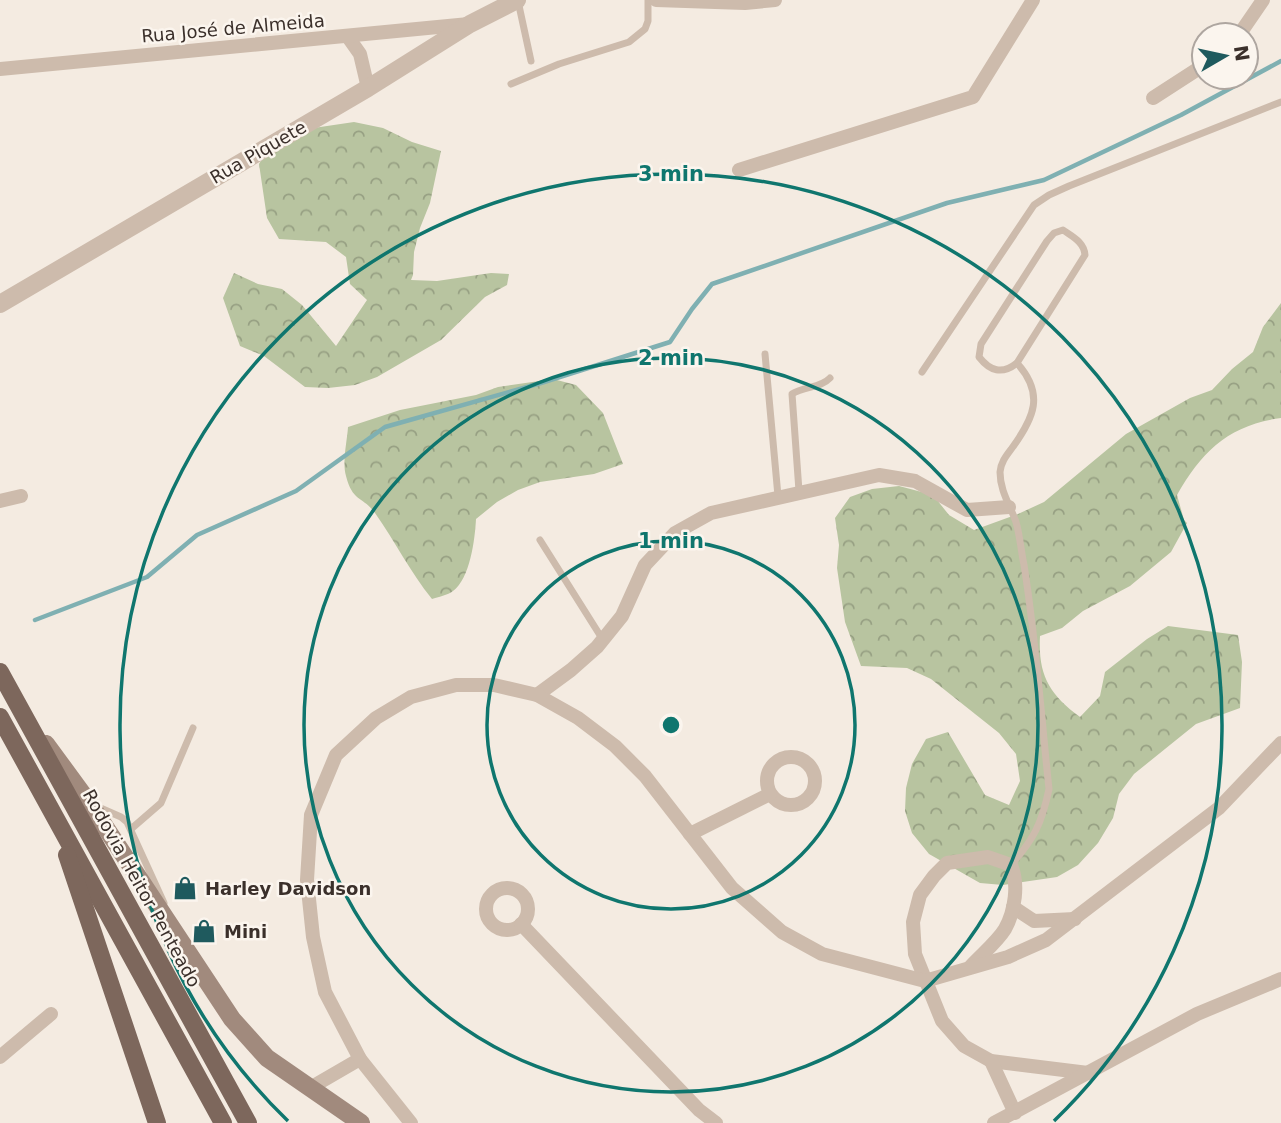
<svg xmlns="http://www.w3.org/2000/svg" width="1281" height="1123" font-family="'DejaVu Sans',sans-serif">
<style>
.forest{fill:url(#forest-crowns)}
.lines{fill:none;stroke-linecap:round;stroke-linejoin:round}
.stream{stroke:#7fb0b2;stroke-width:4.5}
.service{stroke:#cdbbac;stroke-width:7}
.minor{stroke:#cdbbac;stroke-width:14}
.tertiary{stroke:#cdbbac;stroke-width:18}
.secondary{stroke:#a18a7d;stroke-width:18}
.primary{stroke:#7d675c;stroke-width:18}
.ring{fill:none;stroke:#0f766e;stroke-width:3.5}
.labels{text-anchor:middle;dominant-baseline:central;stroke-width:5;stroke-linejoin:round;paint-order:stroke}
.street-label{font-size:18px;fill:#3b302b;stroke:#fbf5ee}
.poi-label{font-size:18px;font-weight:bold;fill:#3b302b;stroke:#fbf5ee;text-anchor:start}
.centre{fill:#0f766e;stroke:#fbf5ee;stroke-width:3.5}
.ring-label{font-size:21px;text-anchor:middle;font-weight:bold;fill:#0f766e;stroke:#fbf5ee;stroke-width:5;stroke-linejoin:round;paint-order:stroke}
</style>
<defs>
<pattern id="forest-crowns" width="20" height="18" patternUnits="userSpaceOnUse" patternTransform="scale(1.75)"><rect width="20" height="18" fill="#b8c4a0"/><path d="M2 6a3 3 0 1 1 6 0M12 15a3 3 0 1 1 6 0" fill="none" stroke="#97a083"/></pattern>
</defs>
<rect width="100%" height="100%" fill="#f4ebe1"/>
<g class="forest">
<path d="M354 122 383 128 412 142 441 151 430 203 420 228 414 252 413 275 411 280 437 281 491 273 509 274 507 285 485 297 441 340 377 377 355 385 328 388 305 387 264 356 240 346 223 298 234 273 258 284 282 289 302 305 336 346 367 300 350 284 346 257 326 242 279 239 267 218 259 164 274 139 300 130Z"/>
<path d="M1281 303V418C1229 425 1202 451 1177 495L1184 520 1187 523 1171 552 1130 586 1083 611 1062 628 1040 636C1038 675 1049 694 1080 717L1100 696 1105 672 1147 639 1168 626 1238 635 1242 662 1240 708 1196 724 1134 774 1119 794 1113 818 1098 843 1078 865 1057 877 1003 885 980 883 929 854 912 833 905 811 906 788 912 764 926 739 948 732 985 795 1009 805 1020 781 1016 754 999 733 931 679 907 668 861 666 845 622 837 568 839 545 835 518 850 497 872 489 899 486 933 495 949 515 974 530 1018 514 1044 502 1126 434 1190 398 1212 390 1232 369 1253 352 1263 327Z"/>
<path d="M553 379 576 385 603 413 623 464 594 474 540 482 518 490 497 502 476 519C475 539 470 579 453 591 448 595 438 597 432 599 410 572 395 541 375 513 363 496 353 503 346 476 342 462 347 442 348 427L400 410 476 395 498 387Z"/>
</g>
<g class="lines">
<path class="stream" d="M35 620 147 577 197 535 296 491 385 427 541 383 670 342 692 309 712 284 947 203 1044 180 1181 115 1281 61"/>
<g class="service">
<path d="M518 1 531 61"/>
<path d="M511 84 559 64 629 42 645 29 648 21V0"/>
<path d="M1063 230C1073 237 1084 242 1085 255L1017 363C1002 375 990 371 979 357L981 344 1047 241 1054 233Z"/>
<path d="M765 354 778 496"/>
<path d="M922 372 1034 205 1049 195 1069 186 1281 102"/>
<path d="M799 491 792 394C804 386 821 388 830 378"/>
<path d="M540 540 603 640"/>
<path d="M96 806 121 817 127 822 164 903"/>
<path d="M131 829 161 803 193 728"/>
<path d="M1011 865C1034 839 1042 823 1049 789 1041 714 1036 639 1024 565 1021 551 1020 536 1016 522 1010 505 1000 491 1000 472 1001 462 1006 456 1012 448 1034 418 1045 394 1017 363"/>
</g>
<g class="minor">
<path d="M656 0 745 3 775 0"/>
<path d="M1239 35 1263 0"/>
<path d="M348 37 360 54 368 88"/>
<path d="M0 69 469 24"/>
<path d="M1153 98 1204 65"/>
<path d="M739 170 973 97 1033 0"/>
<path d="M0 501 21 496"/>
<path d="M537 695 571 670 597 647 622 616 645 565 675 533 711 513 879 475 915 481 967 510 1009 507"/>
<circle cx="791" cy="781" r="24"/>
<path d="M690 834 770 794"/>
<circle cx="507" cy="909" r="21"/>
<path d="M1013 907 1034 921 1075 919"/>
<path d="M521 924 699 1110 716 1123"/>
<path d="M971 966C982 954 997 942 1005 929 1015 911 1019 884 1011 865L988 857 947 863 934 876 920 895 913 922 915 954 942 1021 964 1046 991 1061 1088 1073"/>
<path d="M0 1057 51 1014"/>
<path d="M991 1061 1015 1113"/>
<path d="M310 1088 360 1059"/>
<path d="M411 1123 360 1059 325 992 313 937 307 880 311 815 336 755 376 718 411 697 456 685H494L537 695 578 718 615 746 645 776 732 888 782 932 822 954 925 981 1008 957 1046 940 1219 808 1281 743"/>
<path d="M994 1123 1197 1014 1281 979"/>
</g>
<path class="tertiary" d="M0 304 368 88 470 24 517 0"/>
<path class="secondary" d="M46 744 90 804 232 1019 267 1058 361 1123"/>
<g class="primary">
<path d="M0 672 248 1123"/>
<path d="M0 717 223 1123"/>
<path d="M67 855 157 1123"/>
</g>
</g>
<g class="ring">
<circle cx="671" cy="725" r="184"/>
<circle cx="671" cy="725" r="367"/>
<path d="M288 1121A551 551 0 1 1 1054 1121"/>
</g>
<defs>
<g id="shop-bare" transform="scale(1.89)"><path d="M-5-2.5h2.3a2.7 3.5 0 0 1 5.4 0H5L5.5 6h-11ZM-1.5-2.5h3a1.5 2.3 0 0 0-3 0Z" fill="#1f5a5e" stroke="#fbf5ee" stroke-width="2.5" paint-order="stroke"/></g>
</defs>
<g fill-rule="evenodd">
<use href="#shop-bare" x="185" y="888"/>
<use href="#shop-bare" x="204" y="931"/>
</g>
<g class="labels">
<g class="street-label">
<text transform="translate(233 28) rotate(-5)">Rua José de Almeida</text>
<text transform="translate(258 152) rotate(-30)">Rua Piquete</text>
<text transform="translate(142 888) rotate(61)">Rodovia Heitor Penteado</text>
</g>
<g class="poi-label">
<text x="205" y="888">Harley Davidson</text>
<text x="224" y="931">Mini</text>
</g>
</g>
<circle cx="671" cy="725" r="10" class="centre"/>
<g class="ring-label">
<text x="671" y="181">3 min</text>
<text x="671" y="365">2 min</text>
<text x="671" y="548">1 min</text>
</g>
<g transform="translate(1225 56) rotate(81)"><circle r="33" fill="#fbf5ee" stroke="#aea6a0" stroke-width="2"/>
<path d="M0-5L12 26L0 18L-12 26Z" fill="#1f5a5e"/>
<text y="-10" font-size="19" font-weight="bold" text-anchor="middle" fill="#3b302b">N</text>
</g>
</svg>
